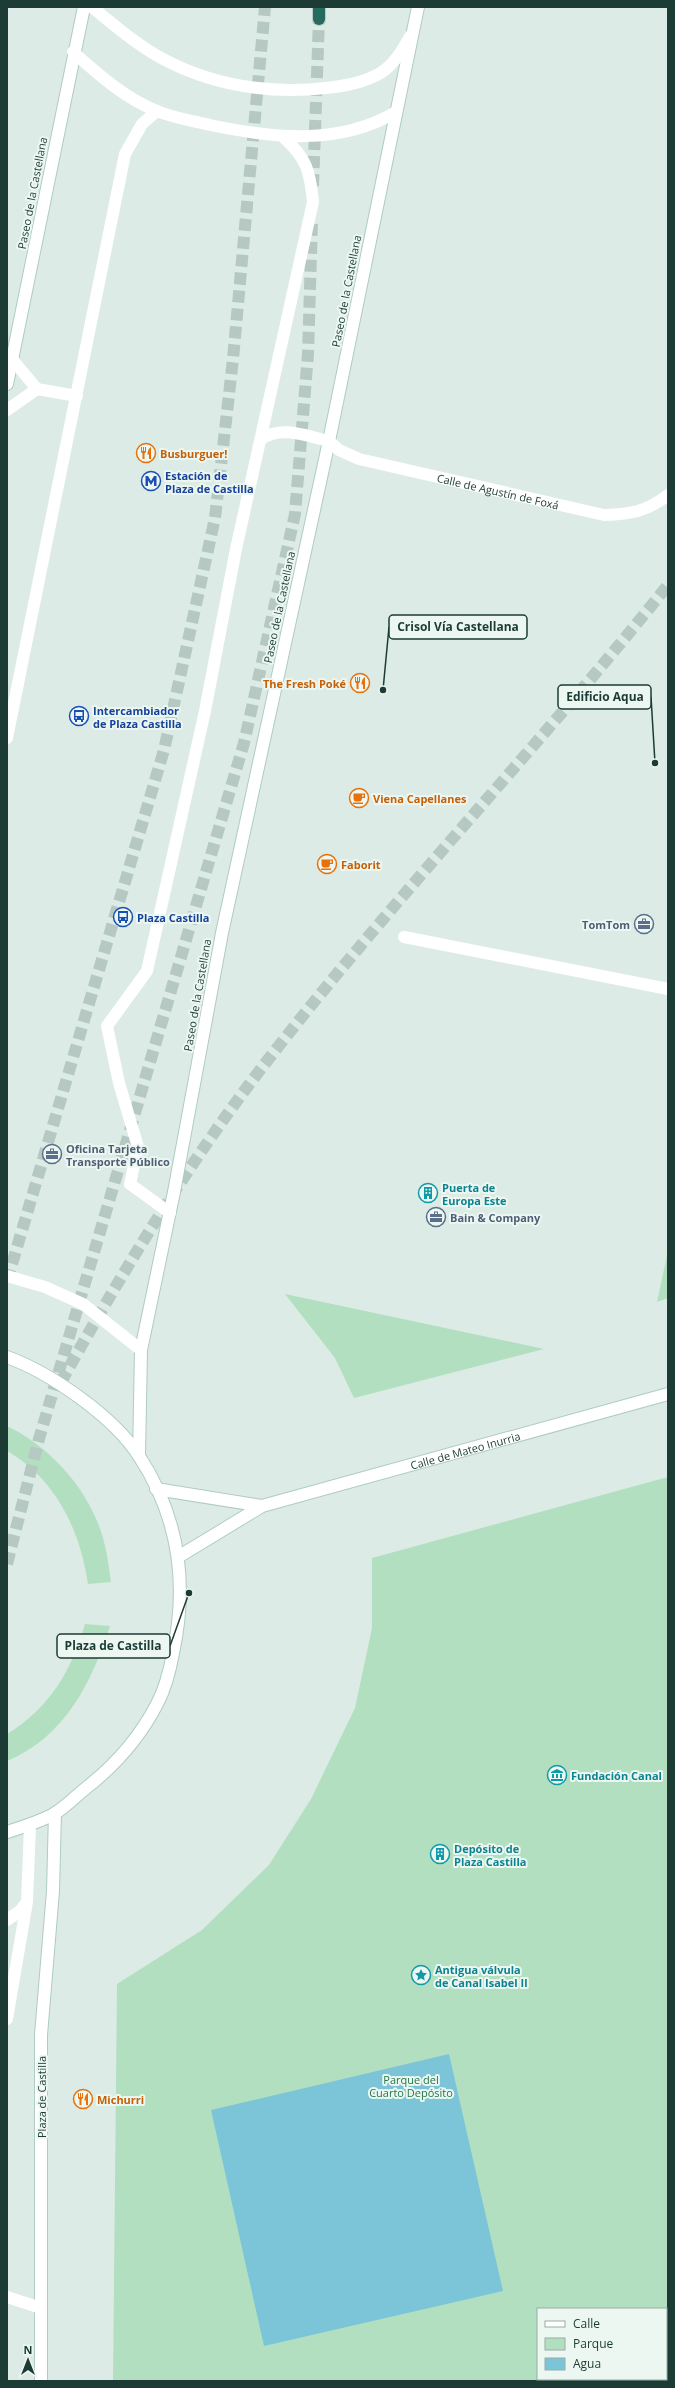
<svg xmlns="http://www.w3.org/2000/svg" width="675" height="2388" font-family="'Open Sans',sans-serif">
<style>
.green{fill:#b2dfc0;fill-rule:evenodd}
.water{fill:#7cc5d8}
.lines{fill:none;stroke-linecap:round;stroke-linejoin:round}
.highway-tunnel{stroke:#b6c8c2;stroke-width:12;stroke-dasharray:12 6;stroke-linecap:butt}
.secondary-casing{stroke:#aeccc2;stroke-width:14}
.highway-casing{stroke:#bfc8c6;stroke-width:14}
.lane{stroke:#fff;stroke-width:12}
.street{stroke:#fff;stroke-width:12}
.secondary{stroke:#fff;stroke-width:12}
.highway{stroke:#256b5f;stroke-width:12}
.labels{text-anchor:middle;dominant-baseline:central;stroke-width:4;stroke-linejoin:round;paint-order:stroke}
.street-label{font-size:11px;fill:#1c3b34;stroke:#edf7f2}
.food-label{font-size:11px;font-weight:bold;fill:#c56008;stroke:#edf7f2;text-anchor:start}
.transit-label{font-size:11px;font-weight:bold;fill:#164399;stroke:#edf7f2;text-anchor:start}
.service-label{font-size:11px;font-weight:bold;fill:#4e5e75;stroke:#edf7f2;text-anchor:start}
.culture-label{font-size:11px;font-weight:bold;fill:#0d838f;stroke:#edf7f2;text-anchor:start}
.park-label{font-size:11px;fill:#227647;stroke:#edf7f2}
.leader{fill:none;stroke:#1c3b34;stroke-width:1.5}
.callout-dot{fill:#1c3b34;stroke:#edf7f2;stroke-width:1.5}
.callout{fill:#edf7f2;stroke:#1c3b34;stroke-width:1.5}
.callout-label{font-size:12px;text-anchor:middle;font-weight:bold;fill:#1c3b34}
</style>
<rect width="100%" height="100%" fill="#dcebe5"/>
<g class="green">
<path d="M668 1251V1298L657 1302Z"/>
<path d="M285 1294 544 1349 354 1398 335 1358Z"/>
<path d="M7 1426C53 1448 94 1495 105 1546 108 1558 109 1570 111 1582L88 1584C80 1530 56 1479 7 1451Z"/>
<path d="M668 1477V2381H113L117 1984 202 1930 269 1865 311 1799 355 1708 372 1628V1558ZM538 2309H666V2379H538Z"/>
<path d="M85 1624 110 1626C92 1682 65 1737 7 1761V1734C49 1709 72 1670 85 1624Z"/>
</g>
<path class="water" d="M449 2054 503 2291 264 2346 211 2110Z"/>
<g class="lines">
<g class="highway-tunnel">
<path d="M313 186 319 19"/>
<path d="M7 1281 164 750 215 518 233 359 265 7"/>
<path d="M61 1382C125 1267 193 1155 274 1052 400 891 541 744 668 585"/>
<path d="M7 1564 39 1439 244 743 295 514 308 354 312 221"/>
</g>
<g class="secondary-casing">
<g id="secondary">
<path d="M7 384 84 7"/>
<path d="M7 1357C51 1373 114 1417 139 1456 179 1517 188 1584 173 1653 170 1670 165 1689 157 1704 141 1735 118 1762 91 1784 79 1793 67 1806 54 1814 39 1822 23 1827 7 1832"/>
<path d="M139 1456 141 1350 174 1192 222 933 329 441 418 7"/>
<path d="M156 1489 262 1506"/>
<path id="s2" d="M178 1557 262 1506 668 1394"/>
<path d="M41 2381V2035L53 1891 55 1813"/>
</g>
</g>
<g class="highway-casing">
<path id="highway" d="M319 19V7"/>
</g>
<g class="lane">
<path d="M73 52C99 75 126 99 157 111 174 118 193 121 210 125 272 138 339 146 396 112"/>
<path d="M12 359 37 389 77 396"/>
<path d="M7 410 37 389"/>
<path d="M261 439C282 425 306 436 329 441"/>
<path d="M7 738 125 154 142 124 157 111"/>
<path d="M170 1213 130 1184 138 1147 119 1083 107 1026 147 971 205 711 236 549 313 202C310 171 307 158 282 136"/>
<path d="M7 1276 45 1287 83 1304 141 1350"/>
<path d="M7 1920 20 1911 26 1903"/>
<path d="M7 2019 27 1902 30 1825"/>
</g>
<g class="street">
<path d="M92 7C115 26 137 45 163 59 214 86 269 94 326 88 346 86 370 82 386 69 397 60 404 47 411 35"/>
<path id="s1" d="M329 441 339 450 359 459 604 515C631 514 646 512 668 495"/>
<path d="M404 937 668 989"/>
<path d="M7 2297 41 2308"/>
</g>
<use href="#secondary" class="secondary"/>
<use href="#highway" class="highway"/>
</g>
<defs>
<g id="restaurant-ring" transform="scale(1)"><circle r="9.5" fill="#edf7f2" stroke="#e8710a" stroke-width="1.5"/><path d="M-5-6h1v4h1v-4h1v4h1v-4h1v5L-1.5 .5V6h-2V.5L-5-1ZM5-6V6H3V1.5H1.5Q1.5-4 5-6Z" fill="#e8710a"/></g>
<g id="metro-ring" transform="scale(1)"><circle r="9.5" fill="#edf7f2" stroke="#1a4fb4" stroke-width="1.5"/><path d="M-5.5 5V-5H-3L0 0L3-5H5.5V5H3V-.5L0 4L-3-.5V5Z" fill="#1a4fb4"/></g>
<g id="bus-ring" transform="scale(1)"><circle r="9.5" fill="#edf7f2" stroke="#1a4fb4" stroke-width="1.5"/><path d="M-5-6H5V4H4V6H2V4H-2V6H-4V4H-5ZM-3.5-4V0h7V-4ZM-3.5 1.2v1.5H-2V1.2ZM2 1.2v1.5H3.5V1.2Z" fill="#1a4fb4"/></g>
<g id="cafe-ring" transform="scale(1)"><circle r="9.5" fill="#edf7f2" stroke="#e8710a" stroke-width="1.5"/><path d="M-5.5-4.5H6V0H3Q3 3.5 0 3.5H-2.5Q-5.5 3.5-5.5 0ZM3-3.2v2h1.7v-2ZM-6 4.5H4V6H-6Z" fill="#e8710a"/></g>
<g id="office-ring" transform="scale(1)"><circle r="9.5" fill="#edf7f2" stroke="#5c6f8a" stroke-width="1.5"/><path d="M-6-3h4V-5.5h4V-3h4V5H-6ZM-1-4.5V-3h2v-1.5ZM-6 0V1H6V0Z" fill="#5c6f8a"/></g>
<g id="building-ring" transform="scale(1)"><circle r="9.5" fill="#edf7f2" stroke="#0f9aa8" stroke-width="1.5"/><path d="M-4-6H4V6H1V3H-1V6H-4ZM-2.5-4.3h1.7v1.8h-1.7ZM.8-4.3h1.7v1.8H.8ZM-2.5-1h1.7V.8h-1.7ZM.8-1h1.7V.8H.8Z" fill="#0f9aa8"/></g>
<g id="museum-ring" transform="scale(1)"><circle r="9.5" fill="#edf7f2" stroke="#0f9aa8" stroke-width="1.5"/><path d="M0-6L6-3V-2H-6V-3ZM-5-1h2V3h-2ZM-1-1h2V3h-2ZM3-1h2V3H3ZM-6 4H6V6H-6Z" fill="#0f9aa8"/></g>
<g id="sight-ring" transform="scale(1)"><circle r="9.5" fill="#edf7f2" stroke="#0f9aa8" stroke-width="1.5"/><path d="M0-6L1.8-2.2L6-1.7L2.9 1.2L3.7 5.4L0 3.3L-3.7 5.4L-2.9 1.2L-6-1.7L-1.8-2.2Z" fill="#0f9aa8"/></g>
</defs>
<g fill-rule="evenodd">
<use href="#restaurant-ring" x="146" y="453"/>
<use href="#metro-ring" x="151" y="481"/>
<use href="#restaurant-ring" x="360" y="683"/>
<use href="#bus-ring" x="79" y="716"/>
<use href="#cafe-ring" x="359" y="798"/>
<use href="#cafe-ring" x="327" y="864"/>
<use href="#bus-ring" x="123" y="917"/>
<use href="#office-ring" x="644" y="924"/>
<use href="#office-ring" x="52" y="1154"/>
<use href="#building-ring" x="428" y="1193"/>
<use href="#office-ring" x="436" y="1217"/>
<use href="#museum-ring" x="557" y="1775"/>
<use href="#building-ring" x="440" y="1854"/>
<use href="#sight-ring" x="421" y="1975"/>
<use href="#restaurant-ring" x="83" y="2099"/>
</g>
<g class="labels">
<g class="street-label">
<text transform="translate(32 193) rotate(-79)">Paseo de la Castellana</text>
<text transform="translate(346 291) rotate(-79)">Paseo de la Castellana</text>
<text stroke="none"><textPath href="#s1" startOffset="178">Calle de Agustín de Foxá</textPath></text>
<text transform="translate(279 607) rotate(-78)">Paseo de la Castellana</text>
<text transform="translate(197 995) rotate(-80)">Paseo de la Castellana</text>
<text stroke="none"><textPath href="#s2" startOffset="309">Calle de Mateo Inurria</textPath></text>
<text transform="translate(41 2097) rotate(-90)">Plaza de Castilla</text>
</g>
<g class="food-label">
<text x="160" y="453">Busburguer!</text>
<text x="346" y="683" text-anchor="end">The Fresh Poké</text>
<text x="373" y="798">Viena Capellanes</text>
<text x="341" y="864">Faborit</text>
<text x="97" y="2099">Michurri</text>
</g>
<g class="transit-label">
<text x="165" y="475">Estación de<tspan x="165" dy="13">Plaza de Castilla</tspan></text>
<text x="93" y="710">Intercambiador<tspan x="93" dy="13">de Plaza Castilla</tspan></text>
<text x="137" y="917">Plaza Castilla</text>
</g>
<g class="service-label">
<text x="630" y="924" text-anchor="end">TomTom</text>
<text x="66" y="1148">Oficina Tarjeta<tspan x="66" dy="13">Transporte Público</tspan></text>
<text x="450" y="1217">Bain &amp; Company</text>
</g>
<g class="culture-label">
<text x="442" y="1187">Puerta de<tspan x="442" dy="13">Europa Este</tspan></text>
<text x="571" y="1775">Fundación Canal</text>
<text x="454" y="1848">Depósito de<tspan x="454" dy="13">Plaza Castilla</tspan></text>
<text x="435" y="1969">Antigua válvula<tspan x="435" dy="13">de Canal Isabel Il</tspan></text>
</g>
<g class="park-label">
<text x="411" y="2079">Parque del<tspan x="411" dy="13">Cuarto Depósito</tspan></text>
</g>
</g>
<path class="leader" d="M383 690L389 627M655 763L651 697M189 1593L170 1646"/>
<g class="callout-dot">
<circle cx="383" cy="690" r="4"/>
<circle cx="655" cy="763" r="4"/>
<circle cx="189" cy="1593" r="4"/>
</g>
<g class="callout">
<rect x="389" y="615" width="138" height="24" rx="4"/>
<rect x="558" y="685" width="93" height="24" rx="4"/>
<rect x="57" y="1634" width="113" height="24" rx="4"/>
</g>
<g class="callout-label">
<text x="458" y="631">Crisol Vía Castellana</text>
<text x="605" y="701">Edificio Aqua</text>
<text x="113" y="1650">Plaza de Castilla</text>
</g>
<rect width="675" height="2388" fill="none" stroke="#1c3b34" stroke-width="16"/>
<rect x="537" y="2308" width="130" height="72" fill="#edf7f2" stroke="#99aca6"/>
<rect x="545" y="2321" width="20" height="6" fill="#ffffff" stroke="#99aca6"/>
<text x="573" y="2328" font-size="12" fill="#1c3b34">Calle</text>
<rect x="545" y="2338" width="20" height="12" fill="#b2dfc0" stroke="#99aca6"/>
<text x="573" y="2348" font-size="12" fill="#1c3b34">Parque</text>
<rect x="545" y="2358" width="20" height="12" fill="#7cc5d8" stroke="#99aca6"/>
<text x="573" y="2368" font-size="12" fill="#1c3b34">Agua</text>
<g transform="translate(28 2360)" stroke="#edf7f2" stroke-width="3" paint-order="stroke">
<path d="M0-3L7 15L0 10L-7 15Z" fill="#1c3b34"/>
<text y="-6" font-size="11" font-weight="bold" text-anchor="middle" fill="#1c3b34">N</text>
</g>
</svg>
